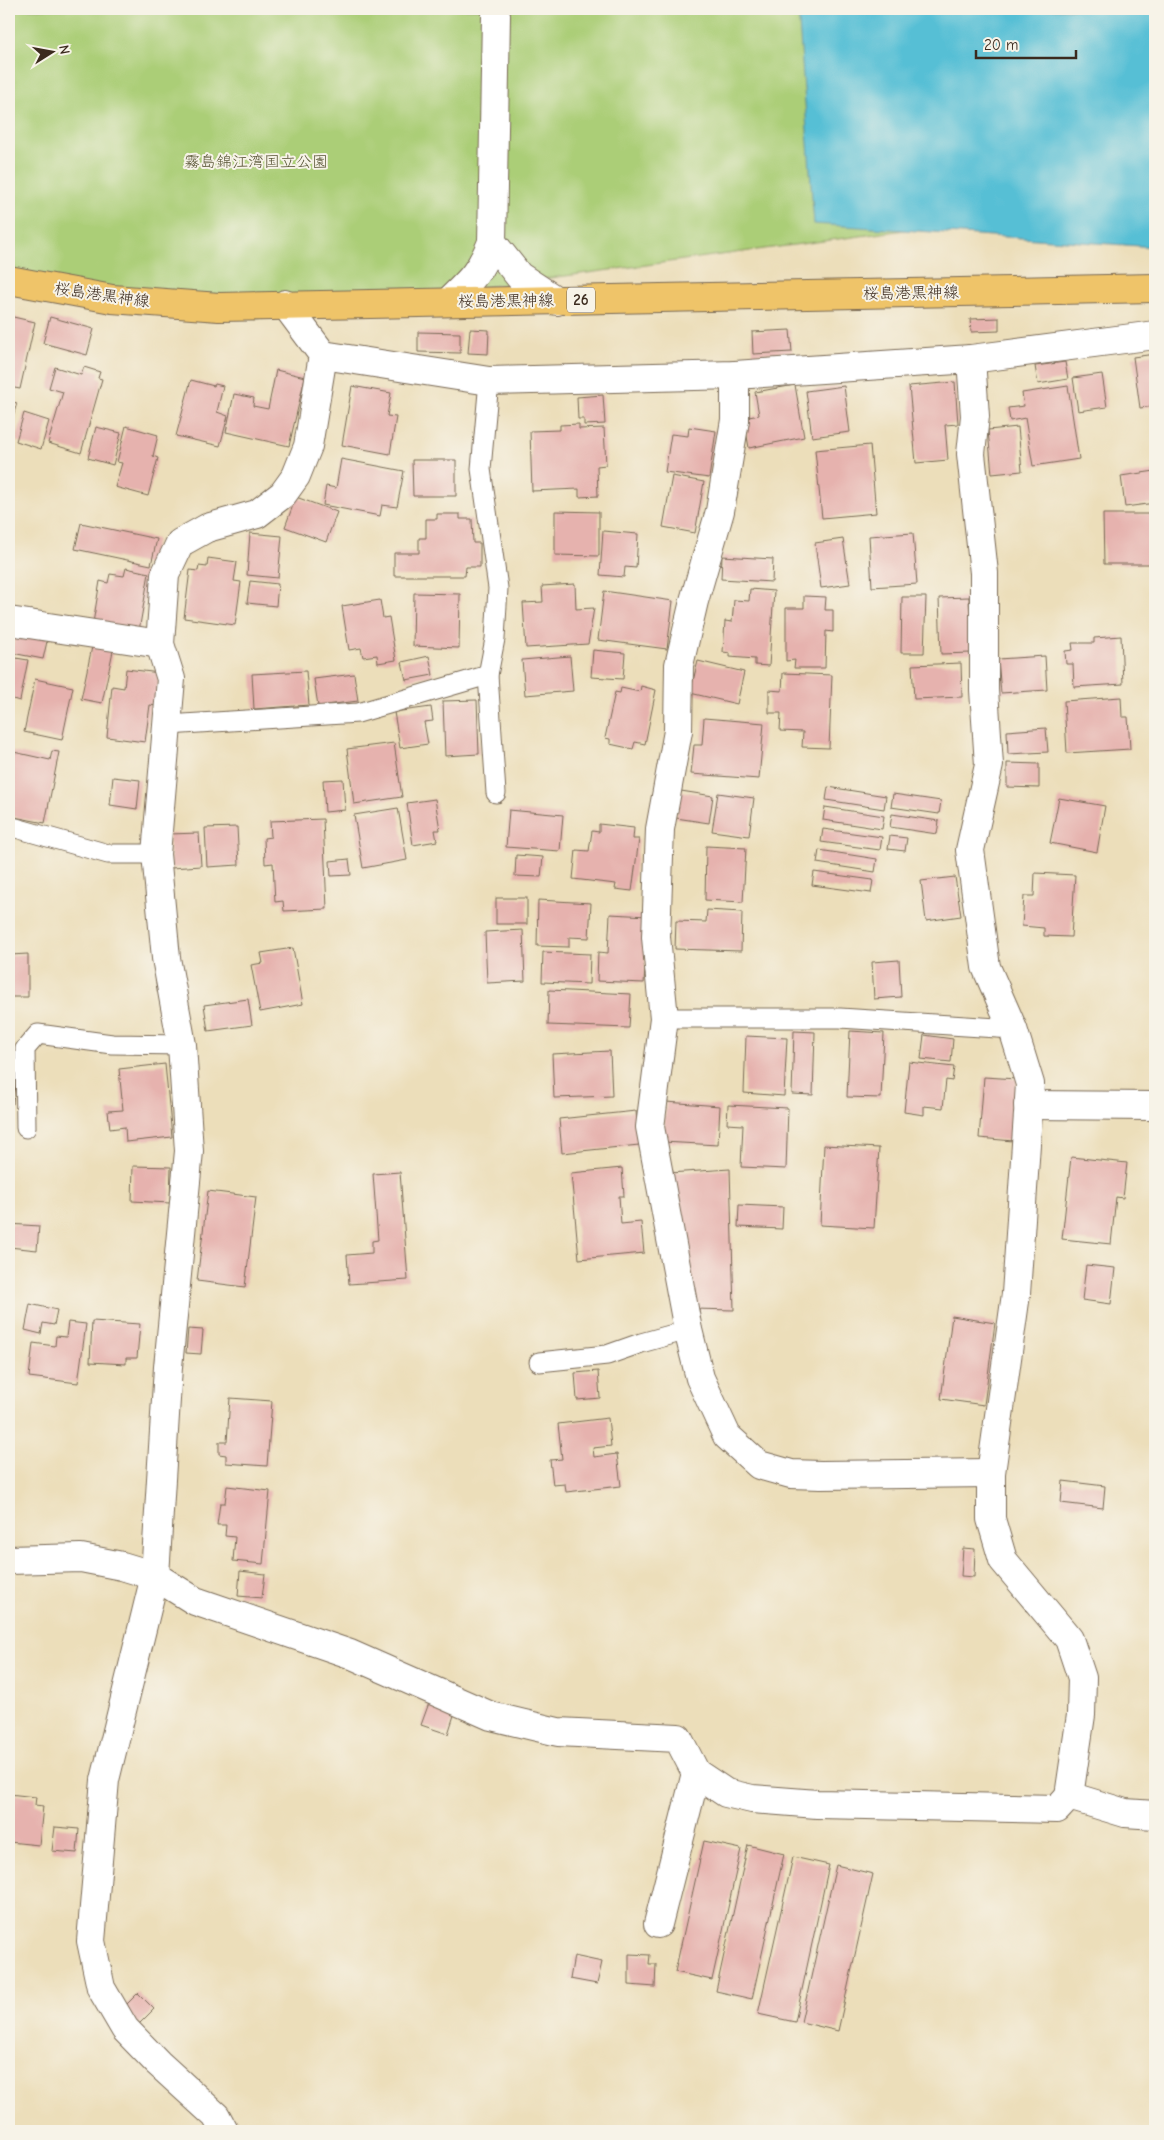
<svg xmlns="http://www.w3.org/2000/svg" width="1164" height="2140" font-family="'Comic Neue','Klee One',sans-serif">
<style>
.green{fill:#abce77;stroke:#737c4a}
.water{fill:#57bfd5;stroke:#49747a}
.building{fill:#e6b2ae}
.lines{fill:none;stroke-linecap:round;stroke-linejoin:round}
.service-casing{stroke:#796955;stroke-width:21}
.minor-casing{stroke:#796955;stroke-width:30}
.primary-casing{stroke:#796955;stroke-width:30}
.service{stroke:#fff;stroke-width:19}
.minor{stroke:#fff;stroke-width:28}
.primary{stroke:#efc469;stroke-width:28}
.labels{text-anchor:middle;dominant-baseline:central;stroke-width:4;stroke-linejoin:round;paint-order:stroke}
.shield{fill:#f7f3e8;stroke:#73665b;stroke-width:1}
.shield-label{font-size:15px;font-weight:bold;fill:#3b2a1e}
.park-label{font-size:16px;fill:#575334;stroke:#f7f3e8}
.street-label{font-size:16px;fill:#3b2a1e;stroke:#f7f3e8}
</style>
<rect width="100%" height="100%" fill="#f7f3e8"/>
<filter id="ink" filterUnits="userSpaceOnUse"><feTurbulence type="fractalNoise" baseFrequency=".02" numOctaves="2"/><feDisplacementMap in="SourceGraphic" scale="10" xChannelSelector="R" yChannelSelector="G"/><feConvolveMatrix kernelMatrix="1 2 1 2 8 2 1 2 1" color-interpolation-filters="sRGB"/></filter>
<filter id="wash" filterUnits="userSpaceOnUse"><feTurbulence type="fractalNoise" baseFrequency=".0096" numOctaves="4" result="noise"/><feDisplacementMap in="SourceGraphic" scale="20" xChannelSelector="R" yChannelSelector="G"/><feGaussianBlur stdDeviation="1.12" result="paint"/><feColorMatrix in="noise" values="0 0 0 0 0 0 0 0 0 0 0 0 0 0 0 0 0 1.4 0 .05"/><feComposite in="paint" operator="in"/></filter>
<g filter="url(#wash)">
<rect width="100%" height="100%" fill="#ecdeba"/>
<path class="green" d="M9 9H1155V196L256 318 9 277Z"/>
<path class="water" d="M798 9H1155V247L814 224Z"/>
<g id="blocks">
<g class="building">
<path d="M9 316 35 322 20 389 9 387Z"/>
<path d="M50 317 94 329 87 355 43 343Z"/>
<path d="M999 318V331L971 332 970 319Z"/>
<path d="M470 329 489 330 488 354 468 353Z"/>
<path d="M790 330 792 352 753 354 752 332Z"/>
<path d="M418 332 460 333V353L418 352Z"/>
<path d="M1155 354V406L1140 408 1133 357Z"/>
<path d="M1065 362 1068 379 1038 384 1035 366Z"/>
<path d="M55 367 81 375 84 367 100 372 98 378 102 379 81 453 48 443 63 392 49 388Z"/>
<path d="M276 370 305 377 289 446 226 432 234 394 254 398 253 406 268 409Z"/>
<path d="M1102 374 1107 407 1078 411 1073 378Z"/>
<path d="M191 380 214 386 215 384 223 386 217 412 228 416 220 446 176 436Z"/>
<path d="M955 382 958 424 945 425 948 460 916 463 909 386Z"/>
<path d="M795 385 804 437 749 448 744 418 759 415 755 392Z"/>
<path d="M352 386 391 393 387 416 396 417 390 454 342 445Z"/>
<path d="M844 386 850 432 812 437 806 391Z"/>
<path d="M1068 386 1079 459 1033 466 1025 418 1010 421 1008 408 1024 406 1022 393Z"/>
<path d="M603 395 605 424 584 425V419H578L577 397Z"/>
<path d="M9 401 17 403 9 429Z"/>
<path d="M24 413 49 421 41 449 16 441Z"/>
<path d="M579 424V429L604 428 606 465 597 466 598 496 579 497V489L532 491 530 431 560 430V425Z"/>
<path d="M126 426 158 435 153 456 158 458 148 496 115 487 122 463 117 462Z"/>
<path d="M96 427 121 433 113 465 88 458Z"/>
<path d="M689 427 716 431 709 478 665 472 671 434 688 436Z"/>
<path d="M1018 427 1022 471 992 474 988 430Z"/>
<path d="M870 445 876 513 822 518 815 450Z"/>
<path d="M341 459 404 471 397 507 382 505 380 516 323 505 326 486 336 488Z"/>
<path d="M412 460H456V496H413Z"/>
<path d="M1155 471V503L1125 507 1121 476Z"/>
<path d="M672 476 704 482 695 533 663 527Z"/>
<path d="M296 497 337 512 326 542 285 527Z"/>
<path d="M555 511 599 512V556L555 555Z"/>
<path d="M437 514H460V519H472L473 543H480V567H466L465 576H394V553H419V538H426V519H437Z"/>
<path d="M1103 514H1155V564H1104Z"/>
<path d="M81 523 157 539 151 565 75 549Z"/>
<path d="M603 531 638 534 636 568 625 567 624 577 600 575Z"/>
<path d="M250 533 282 536 278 578 247 575Z"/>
<path d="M913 533 917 584 872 587 869 536Z"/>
<path d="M843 539 850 584 821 588 815 543Z"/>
<path d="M722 556 773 559 772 582 721 579Z"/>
<path d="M208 558 237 562 234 581 241 582 235 625 184 618 190 570 198 571 199 566 207 567Z"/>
<path d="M126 568 149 573 139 631 93 623 100 581 108 583 110 574 124 576Z"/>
<path d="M250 581 278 584 276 606 247 603Z"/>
<path d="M575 584 576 609 594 608 588 644 526 648 523 603 543 602 542 586Z"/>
<path d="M750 589 774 591 769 666 755 665V659L730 657V653L723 652 725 621 732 622 734 600 749 601Z"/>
<path d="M604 591 673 601 667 649 598 640Z"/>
<path d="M414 593 460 594 459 648 413 646Z"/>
<path d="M804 596 826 597 825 610H833V632L826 631 825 668H794L795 660 786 661V608H804Z"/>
<path d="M902 597H926L924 653H901Z"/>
<path d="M969 597 971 653 941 654 939 598Z"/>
<path d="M380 600 383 618 389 617 396 660 378 663 377 655 363 657 361 648 349 650 342 606Z"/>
<path d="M16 630 48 637 43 659 12 653Z"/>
<path d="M1121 636 1123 684 1074 687 1073 664H1066L1065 651 1073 650 1072 643H1094V638Z"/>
<path d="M93 642 114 646 102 703 81 699Z"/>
<path d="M593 650 625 653 623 679 591 677Z"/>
<path d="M429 656 433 675 406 680 402 662Z"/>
<path d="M570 656 573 691 525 695 522 660Z"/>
<path d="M1045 656 1047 690 1001 693 998 659Z"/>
<path d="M10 657 28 660 20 701 9 698Z"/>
<path d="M698 661 744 672 737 704 690 693Z"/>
<path d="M961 663 962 697 914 699 912 665Z"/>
<path d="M126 669 160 673 156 706 150 705 145 742 107 737 112 686 124 688Z"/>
<path d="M306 671 309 705 254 709 252 674Z"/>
<path d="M783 673 832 675 829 748 802 747 803 732 780 731 781 713H769V690L782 691Z"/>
<path d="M354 674 358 701 318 706 314 679Z"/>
<path d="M35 679 73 687 62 740 24 732Z"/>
<path d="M641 686 656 690 645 744 635 742 633 749 610 744V739L605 738 615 692 620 693 621 688 640 692Z"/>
<path d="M1121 697 1122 717H1128L1130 749 1067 753 1064 701Z"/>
<path d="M477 700 479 754 445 756 443 701Z"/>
<path d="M431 707 433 721 424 722 428 744 400 748 394 712Z"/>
<path d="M704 718 764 723 759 779 691 774 694 745H702Z"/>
<path d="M1046 728 1048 752 1008 754 1007 731Z"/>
<path d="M394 743 402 797 354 804 347 749Z"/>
<path d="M9 751 50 760 52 751 59 752 45 823 9 816Z"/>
<path d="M1007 763 1039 764V788L1007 787Z"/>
<path d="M113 777 140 780 137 809 110 805Z"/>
<path d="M343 779 345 810 325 812 323 780Z"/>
<path d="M828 787 886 796 884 809 826 800Z"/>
<path d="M681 791 713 796 709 823 676 818Z"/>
<path d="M718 793 754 798 749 836 712 831Z"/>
<path d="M893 794 941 801 939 814 891 807Z"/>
<path d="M1059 798 1105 806 1097 852 1050 843Z"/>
<path d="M435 799 440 830H435L437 841 413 845 407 803Z"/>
<path d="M825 807 884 816 882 829 823 820Z"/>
<path d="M398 808 407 860 363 868 354 815Z"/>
<path d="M509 810 563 815 560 851 506 847Z"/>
<path d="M892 814 939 821 937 834 890 827Z"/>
<path d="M323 819 327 909 284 911 283 901 275 902 273 863 265 864 264 838 271 837 270 821Z"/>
<path d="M599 824 634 828 633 839H639L632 891 615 889 616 884 573 879 576 850 589 851 592 831 599 832Z"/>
<path d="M237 827 239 865 207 867 205 828Z"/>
<path d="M823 829 882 837 880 850 821 842Z"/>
<path d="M199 833 201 866 171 868 169 834Z"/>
<path d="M890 836 907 838 905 851 888 849Z"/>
<path d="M706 846 746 848 743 902 705 900Z"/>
<path d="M819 850 877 859 875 872 817 863Z"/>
<path d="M516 855 543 857 541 877 515 876Z"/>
<path d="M349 859 351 875 331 876 330 861Z"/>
<path d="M814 872 873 880 871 893 812 885Z"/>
<path d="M1035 873 1075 875 1071 937 1044 936V928L1022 926 1024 896H1034Z"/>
<path d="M955 877 961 916 926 921 921 881Z"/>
<rect x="496" y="898" width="31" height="26"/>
<path d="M538 900 591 903 589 938 569 937V947L537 946Z"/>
<path d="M707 910 742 912 741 951 675 949 676 921 706 922Z"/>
<path d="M610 914 648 916 644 983 597 981 598 952 608 953Z"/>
<path d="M523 930 525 981 487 983 485 932Z"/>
<path d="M293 948 303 1004 260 1012 251 965 263 963 261 953Z"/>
<path d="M543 952 590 954 589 984 542 982Z"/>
<path d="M28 954V997H11L10 955Z"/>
<path d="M899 960 901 997 874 999 872 962Z"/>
<path d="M549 990 631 994 629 1028 548 1025Z"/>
<path d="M248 999 252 1025 208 1031 204 1005Z"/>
<path d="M794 1031 815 1032 813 1095 792 1094Z"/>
<path d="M850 1031 884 1033 881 1098 847 1097Z"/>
<path d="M924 1035 953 1039 951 1062 921 1059Z"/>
<path d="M746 1036 787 1038 784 1096 744 1093Z"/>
<path d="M610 1051 612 1096 554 1098 552 1054Z"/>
<path d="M909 1062 954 1067 952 1081 946 1080 943 1108 924 1106V1115L904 1112Z"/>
<path d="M165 1064 172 1137 126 1142 125 1127 110 1129 108 1111 123 1110 119 1069Z"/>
<path d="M984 1077 1017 1079 1013 1141 979 1138Z"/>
<path d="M9 1081 15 1082 13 1104 9 1103Z"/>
<path d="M666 1102 720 1106 718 1145 663 1142Z"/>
<path d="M728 1105 788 1108 786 1169 741 1167 743 1125 727 1124Z"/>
<path d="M636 1111 639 1145 562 1153 559 1119Z"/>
<path d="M824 1145 879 1148 874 1228 820 1225Z"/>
<path d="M1071 1157 1127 1163 1123 1198 1116 1197 1111 1244 1062 1239Z"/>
<path d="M133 1166 171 1167 170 1203 132 1201Z"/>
<path d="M622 1168 624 1196H619L621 1224 641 1222 644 1253 579 1259 571 1173Z"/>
<path d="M730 1169 734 1310 694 1309 669 1173Z"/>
<path d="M400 1172 408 1280 349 1284 347 1255 372 1253V1241L378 1240 373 1174Z"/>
<path d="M208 1191 256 1197 245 1287 197 1281Z"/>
<path d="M739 1205 783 1207 782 1229 738 1227Z"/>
<path d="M9 1224 39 1226 37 1250 9 1247Z"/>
<path d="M1086 1265 1115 1268 1111 1304 1082 1300Z"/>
<path d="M30 1304 57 1310 54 1325 43 1323 41 1334 25 1330Z"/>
<path d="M952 1316 995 1323 984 1405 941 1399Z"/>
<path d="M92 1321 140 1324 137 1358H126V1364L90 1362Z"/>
<path d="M68 1322 86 1324 78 1383 29 1377 33 1343 55 1346 56 1336 66 1337Z"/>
<path d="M188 1329 203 1330 201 1354 186 1353Z"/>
<path d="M598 1371 600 1398 577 1400 575 1373Z"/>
<path d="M230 1398 272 1401 267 1466 226 1463V1455L219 1454V1442H227Z"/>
<path d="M608 1418 611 1446 593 1448 594 1457 617 1454 621 1486 566 1492 565 1484 553 1485 550 1460 562 1459 558 1424Z"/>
<path d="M1063 1481 1105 1486 1103 1508 1061 1503Z"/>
<path d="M227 1486 270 1491 263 1564 233 1561 235 1537 225 1536 226 1525H217L220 1503H225Z"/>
<path d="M963 1548 975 1549 974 1577 961 1576Z"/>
<path d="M240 1571 265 1574 262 1598 238 1596Z"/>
<path d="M429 1703 455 1712 448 1734 421 1725Z"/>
<path d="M9 1794 36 1797 35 1805 43 1806 39 1845 9 1842Z"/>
<path d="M55 1827 79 1829 77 1853 52 1851Z"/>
<path d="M704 1841 741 1849 712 1980 675 1972Z"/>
<path d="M748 1845 784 1854 752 1999 716 1991Z"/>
<path d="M793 1857 829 1865 795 2022 758 2014Z"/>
<path d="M836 1865 873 1874 838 2031 801 2022Z"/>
<path d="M629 1954 650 1955 649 1964H656L655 1987 629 1985Z"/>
<path d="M574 1956 602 1962 597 1984 570 1979Z"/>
<path d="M138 1993 154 2009 138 2025 122 2009Z"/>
</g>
</g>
</g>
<g filter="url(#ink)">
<use href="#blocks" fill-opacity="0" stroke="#796955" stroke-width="1"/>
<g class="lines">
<g class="service-casing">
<g id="service">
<path d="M489 381 481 469 498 588 495 639 488 675 496 793"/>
<path d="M168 725 358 713 488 675"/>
<path d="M9 826 108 854H156"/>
<path d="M664 1018H840L1013 1029"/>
<path d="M26 1128 25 1049 38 1034 112 1044 182 1045"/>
<path d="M539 1362 607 1355 641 1343 688 1330"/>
</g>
</g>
<g class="minor-casing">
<g id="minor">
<path d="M496 15 492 242 519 276 557 301"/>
<path d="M448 302C471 280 480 272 492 242"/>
<path d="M323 355 489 381 735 375 971 359 1155 335"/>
<path d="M971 359 975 416 971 454 984 573V690L989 765 970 850 986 967 1013 1029 1030 1084 1016 1294 991 1473V1519L1003 1560 1069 1639 1082 1678 1081 1715 1069 1796"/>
<path d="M735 375V420L720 511 694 601 679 665 678 731 660 829 656 937 664 1018 650 1127 688 1330 700 1378 727 1436 759 1465 791 1474 821 1475 991 1473"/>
<path d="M9 621 160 644"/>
<path d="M1028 1105 1155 1106"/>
<path d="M9 1560 81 1558 122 1566 155 1576 195 1601 350 1654 491 1716 558 1732 678 1738 696 1773 726 1793 752 1799 817 1804 1057 1809 1069 1796 1125 1813 1155 1815"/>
<path d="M658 1924 696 1773"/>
<path d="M224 2131 216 2116 158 2063 125 2029 101 1988 91 1941 105 1780 155 1576 168 1367 189 1151 182 1045 166 958 156 854 171 679 160 644 165 575 180 543 207 528 257 514 283 494 296 476 308 446 323 355 285 304"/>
</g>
</g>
<g class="primary-casing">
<path id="primary" d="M9 280 112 299 219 307 1155 288"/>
</g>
<use href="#service" class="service"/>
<use href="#minor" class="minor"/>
<use href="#primary" class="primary"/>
</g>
</g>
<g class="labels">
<rect class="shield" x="567" y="287.5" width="28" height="25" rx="4"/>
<g class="shield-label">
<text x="581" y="300">26</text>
</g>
<g class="park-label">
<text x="256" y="162">霧島錦江湾国立公園</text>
</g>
<g class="street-label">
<text transform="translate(911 293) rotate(-1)">桜島港黒神線</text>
<text transform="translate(102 295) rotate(8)">桜島港黒神線</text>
<text transform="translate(506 301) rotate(-1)">桜島港黒神線</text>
</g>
</g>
<rect width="1164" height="2140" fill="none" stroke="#f7f3e8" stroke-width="30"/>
<g transform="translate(52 52) rotate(79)" stroke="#f7f3e8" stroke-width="4" paint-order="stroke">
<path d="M0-4L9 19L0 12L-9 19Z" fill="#3b2a1e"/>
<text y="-8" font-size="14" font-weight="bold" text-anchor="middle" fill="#3b2a1e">N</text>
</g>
<path d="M976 50v8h100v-8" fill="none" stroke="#3b2a1e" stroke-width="2.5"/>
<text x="984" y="50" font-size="15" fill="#3b2a1e" stroke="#f7f3e8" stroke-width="4" paint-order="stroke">20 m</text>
</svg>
